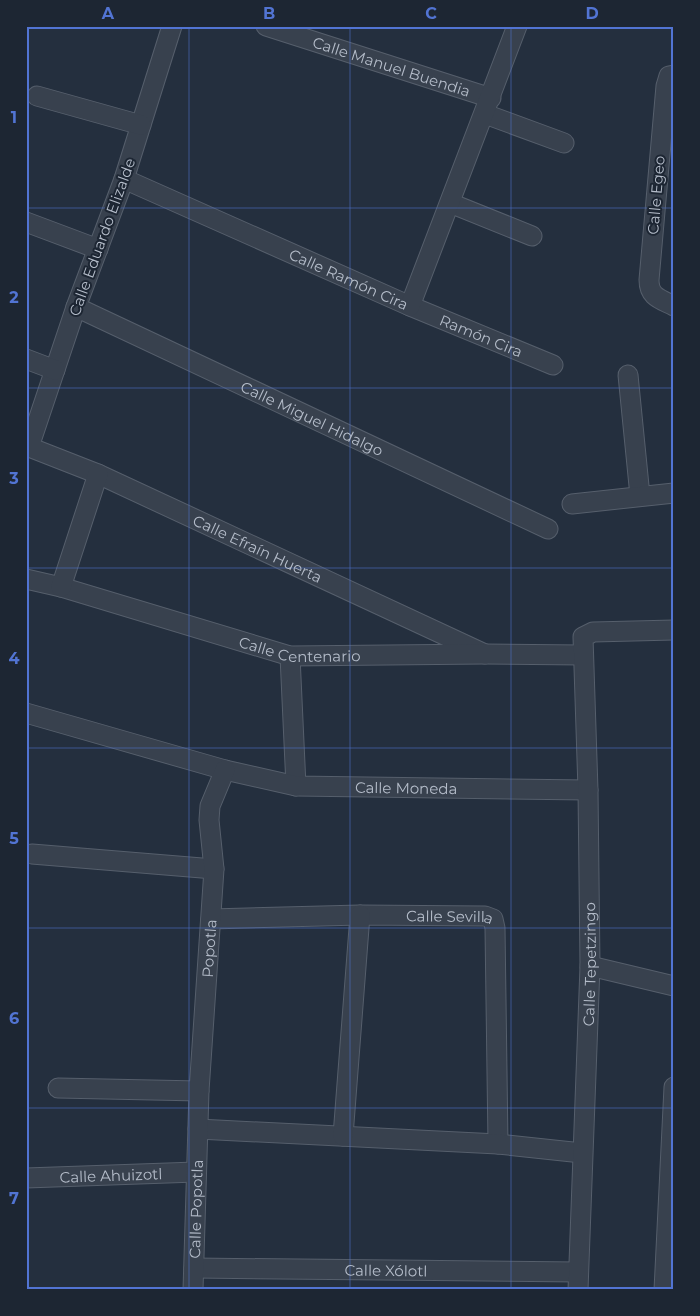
<svg xmlns="http://www.w3.org/2000/svg" width="700" height="1316" font-family="Montserrat,sans-serif">
<style>
.lines{fill:none;stroke-linecap:round;stroke-linejoin:round}
.street-casing{stroke:#565f6c;stroke-width:21}
.street{stroke:#38414e;stroke-width:19}
.grid{fill:none;stroke:#5274d3;stroke-width:1;stroke-opacity:0.55}
.labels{text-anchor:middle;dominant-baseline:central;stroke-width:4;stroke-linejoin:round;paint-order:stroke}
.street-label{font-size:15px;fill:#b4bcc9;stroke:#1d2633}
.neatline{fill:none;stroke:#5274d3;stroke-width:2}
.grid-label{font-size:16px;text-anchor:middle;font-weight:bold;fill:#5274d3}
</style>
<rect width="100%" height="100%" fill="#242f3e"/>
<g class="lines">
<g class="street-casing">
<g id="street">
<path id="s1" d="M172 26 124 179 76 307 29 447 98 474 485 654"/>
<path id="s2" d="M266 26 491 98"/>
<path d="M674 75 669 76 666 86 649 280C649 297 660 299 674 306"/>
<path d="M37 96 141 125"/>
<path d="M485 114 564 143"/>
<path id="s3" d="M124 179 410 306 553 365"/>
<path d="M450 203 532 236"/>
<path d="M26 222 98 249"/>
<path d="M410 306 517 26"/>
<path id="s4" d="M76 307 548 529"/>
<path d="M26 359 55 370"/>
<path d="M628 375 640 496"/>
<path d="M572 504 674 493"/>
<path id="s5" d="M26 579 61 587 290 656 485 654 582 655"/>
<path d="M61 587 98 474"/>
<path d="M290 656 296 786"/>
<path id="s6" d="M26 713 225 770 296 786 588 790"/>
<path d="M32 854 214 869"/>
<path id="s7" d="M211 919 360 915 485 916 493 919 495 928 498 1144"/>
<path d="M590 966 674 986"/>
<path d="M58 1088 199 1091"/>
<path d="M198 1129 498 1144 582 1153"/>
<path d="M343 1136 360 915"/>
<path id="s8" d="M26 1178 196 1172"/>
<path id="s9" d="M194 1268 578 1272"/>
<path id="s10" d="M193 1290 199 1091 214 869 209 820 210 806 225 770"/>
<path id="s11" d="M578 1290 590 966 588 790 583 637 593 632 674 630"/>
<path d="M664 1290 674 1087"/>
</g>
</g>
<use href="#street" class="street"/>
</g>
<path class="grid" d="M189 26V1290M350 26V1290M511 26V1290M26 208H674M26 388H674M26 568H674M26 748H674M26 928H674M26 1108H674"/>
<g class="labels">
<g class="street-label">
<text stroke="none"><textPath href="#s2" startOffset="132">Calle Manuel Buendia</textPath></text>
<text transform="translate(656 195) rotate(-85)">Calle Egeo</text>
<text transform="translate(102 237) rotate(-70)">Calle Eduardo Elizalde</text>
<text stroke="none"><textPath href="#s3" startOffset="246">Calle Ramón Cira</textPath></text>
<text stroke="none"><textPath href="#s3" startOffset="390">Ramón Cira</textPath></text>
<text stroke="none"><textPath href="#s4" startOffset="261">Calle Miguel Hidalgo</textPath></text>
<text stroke="none"><textPath href="#s1" startOffset="695">Calle Efraín Huerta</textPath></text>
<text stroke="none"><textPath href="#s5" startOffset="284">Calle Centenario</textPath></text>
<text stroke="none"><textPath href="#s6" startOffset="390">Calle Moneda</textPath></text>
<text stroke="none"><textPath href="#s7" startOffset="239">Calle Sevilla</textPath></text>
<text stroke="none"><textPath href="#s10" startOffset="342">Popotla</textPath></text>
<text stroke="none"><textPath href="#s11" startOffset="326">Calle Tepetzingo</textPath></text>
<text stroke="none"><textPath href="#s8" startOffset="85">Calle Ahuizotl</textPath></text>
<text stroke="none"><textPath href="#s10" startOffset="81">Calle Popotla</textPath></text>
<text stroke="none"><textPath href="#s9" startOffset="192">Calle Xólotl</textPath></text>
</g>
</g>
<rect width="700" height="1316" fill="none" stroke="#1d2633" stroke-width="55"/>
<rect x="28" y="28" width="644" height="1260" class="neatline"/>
<g class="grid-label">
<text x="108" y="19">A</text>
<text x="269" y="19">B</text>
<text x="431" y="19">C</text>
<text x="592" y="19">D</text>
<text x="14" y="123">1</text>
<text x="14" y="303">2</text>
<text x="14" y="484">3</text>
<text x="14" y="664">4</text>
<text x="14" y="844">5</text>
<text x="14" y="1024">6</text>
<text x="14" y="1204">7</text>
</g>
</svg>
